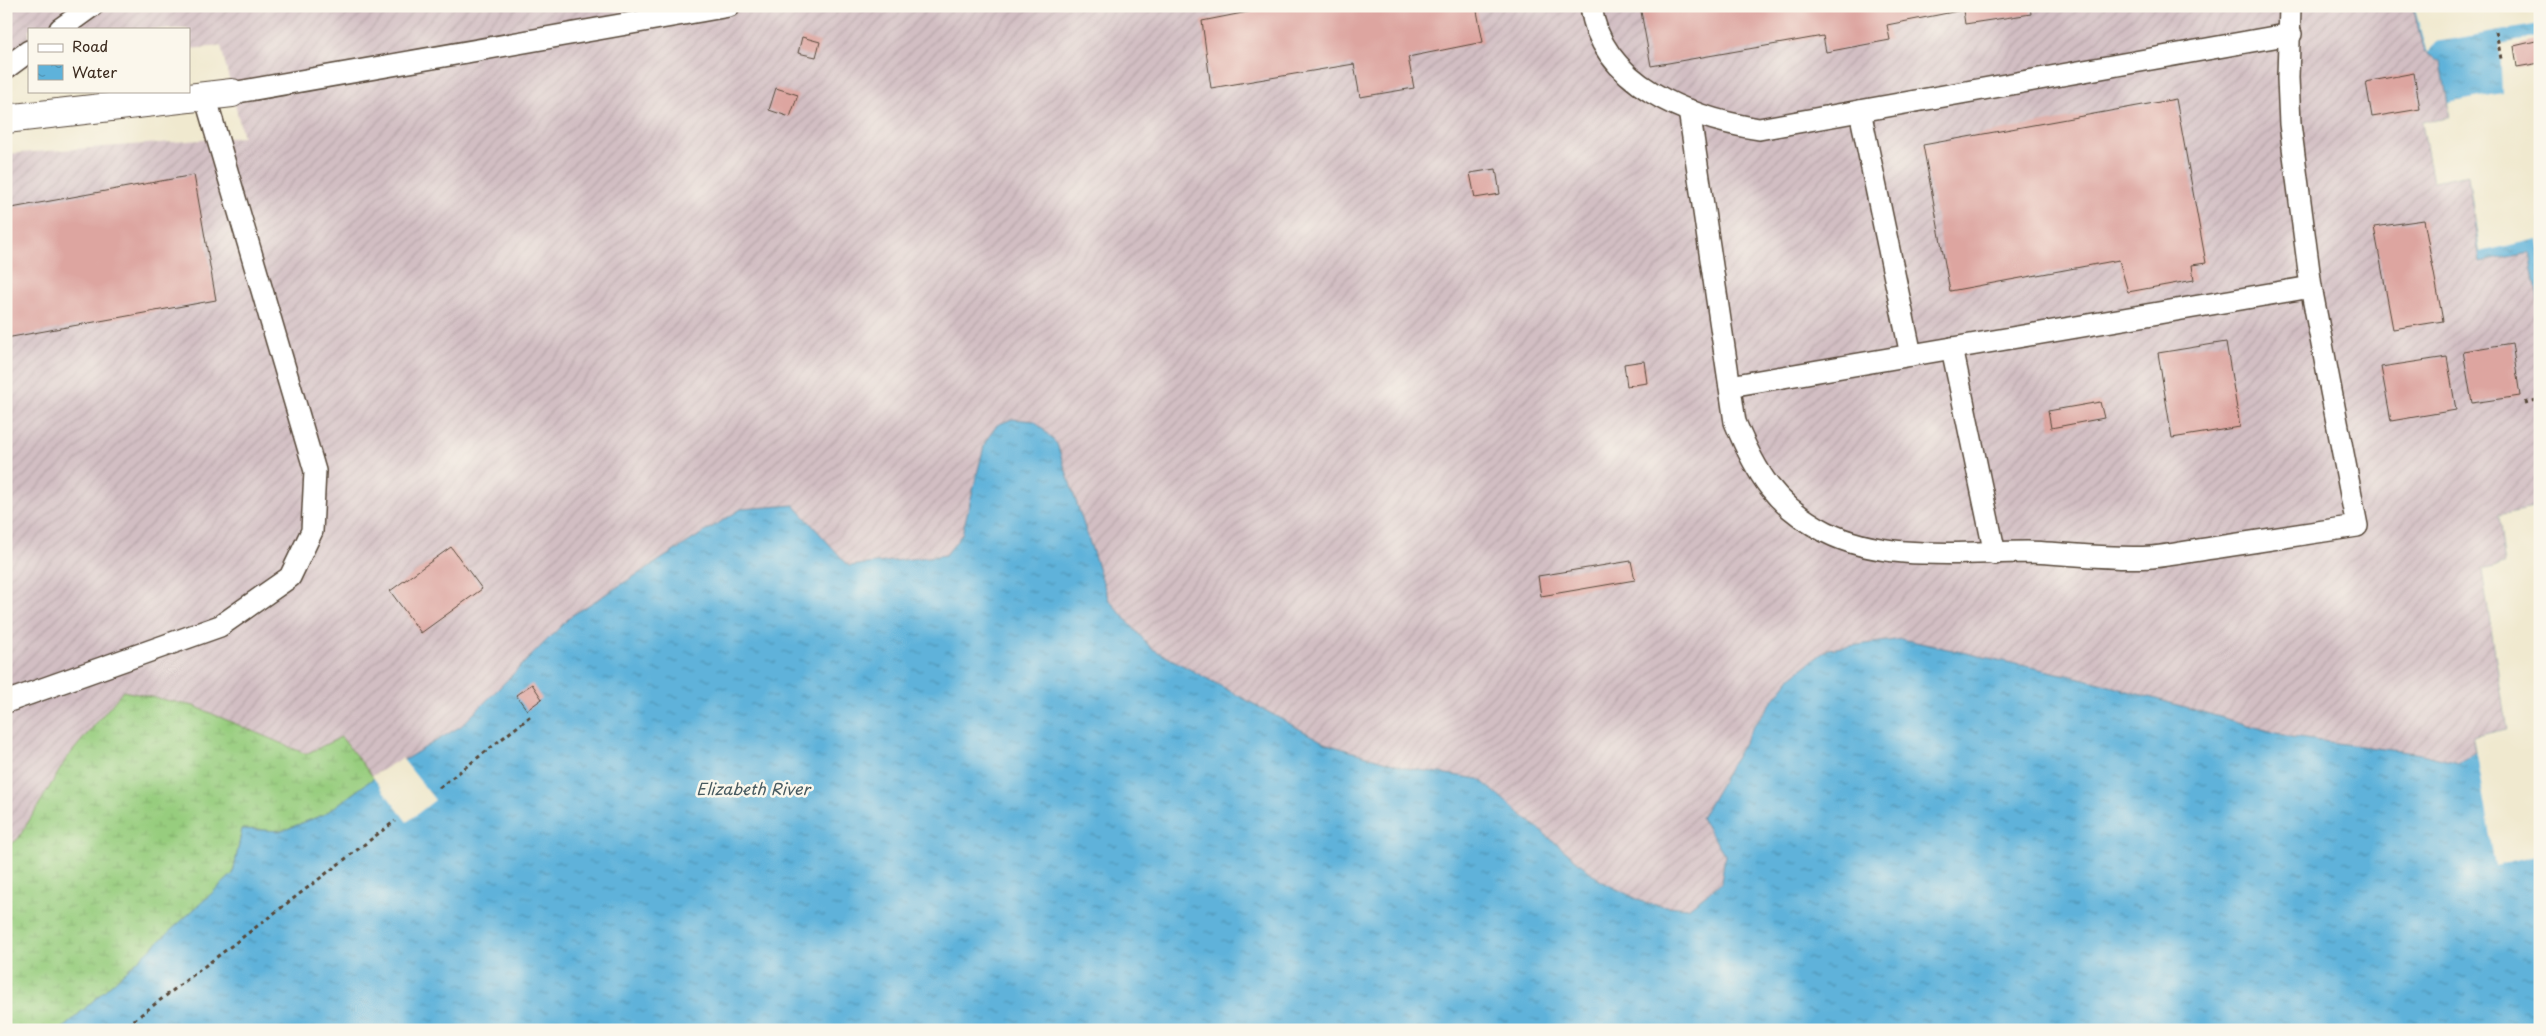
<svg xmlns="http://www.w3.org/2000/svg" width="2546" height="1036" font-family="'Playpen Sans',sans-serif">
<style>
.industrial{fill:url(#industrial-furrows)}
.wetland{fill:url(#wetland-marsh);stroke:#697c4e}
.water{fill:url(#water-ripples);stroke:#4c6e7c}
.pier{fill:#f0e9cf}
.building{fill:#dda5a0}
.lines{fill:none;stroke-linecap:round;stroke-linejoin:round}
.service-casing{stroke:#564739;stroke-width:24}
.minor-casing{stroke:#564739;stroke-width:30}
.path{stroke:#564739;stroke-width:3;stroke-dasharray:4 4;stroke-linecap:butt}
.service{stroke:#fff;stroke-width:21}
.minor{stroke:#fff;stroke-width:28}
.labels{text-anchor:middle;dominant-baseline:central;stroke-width:5;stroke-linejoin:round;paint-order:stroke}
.water-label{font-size:16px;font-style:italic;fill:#475a60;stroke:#fbf7ec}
</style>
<defs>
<pattern id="industrial-furrows" width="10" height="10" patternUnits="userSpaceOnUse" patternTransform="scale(1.25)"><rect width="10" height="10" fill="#d2bec3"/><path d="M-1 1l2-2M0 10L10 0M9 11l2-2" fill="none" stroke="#b5a3a7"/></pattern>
<pattern id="wetland-marsh" width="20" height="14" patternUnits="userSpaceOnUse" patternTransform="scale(1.25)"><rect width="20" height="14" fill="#97cd7e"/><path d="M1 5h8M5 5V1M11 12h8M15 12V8" fill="none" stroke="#83b06c"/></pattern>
<pattern id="water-ripples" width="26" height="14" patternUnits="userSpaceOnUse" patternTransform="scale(1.25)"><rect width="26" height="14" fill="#5eb2da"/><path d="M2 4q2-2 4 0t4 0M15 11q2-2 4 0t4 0" fill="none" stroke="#4f91b0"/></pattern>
</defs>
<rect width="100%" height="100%" fill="#fbf7ec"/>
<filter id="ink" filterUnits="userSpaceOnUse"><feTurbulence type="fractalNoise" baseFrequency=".02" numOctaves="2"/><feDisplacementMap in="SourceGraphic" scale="10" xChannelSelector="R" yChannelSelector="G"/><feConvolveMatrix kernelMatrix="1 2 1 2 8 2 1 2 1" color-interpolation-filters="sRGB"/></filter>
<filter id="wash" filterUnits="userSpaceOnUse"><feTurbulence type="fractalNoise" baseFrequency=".0096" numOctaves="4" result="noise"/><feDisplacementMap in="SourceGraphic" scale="20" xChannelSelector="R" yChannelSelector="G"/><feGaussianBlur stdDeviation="1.12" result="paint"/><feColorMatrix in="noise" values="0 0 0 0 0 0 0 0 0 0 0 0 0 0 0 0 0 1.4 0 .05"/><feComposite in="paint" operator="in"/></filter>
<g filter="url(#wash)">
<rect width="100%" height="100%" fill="#f0e9cf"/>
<path class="industrial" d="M6 6H2413L2424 52 2441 62 2451 117 2423 122 2433 180 2468 174 2480 262 2530 253 2540 310V507L2499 515 2505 565 2482 570 2507 729 2473 737 2475 752 2458 763 2422 754 2291 737 2085 679 1725 855 1721 883 1688 908 1647 904 1601 881 1479 779 1406 768 1327 744 1151 648 1109 600 1057 444 985 442 962 534 946 555 849 566 794 505 571 616 461 726 374 778 325 814 242 829 233 874 61 1030H6V154L243 137 221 46 189 49V29H29V66L6 69Z"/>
<path class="wetland" d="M123 691 194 706 306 754 341 737 374 778 325 814 282 831 242 829 233 874 61 1030H6V848L18 839 67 758Z"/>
<g class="water">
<path d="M2413 6H2540V310L2530 253 2480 262 2468 174 2433 181 2422 122 2450 117 2441 62 2424 52Z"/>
<path d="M1012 419 1035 421 1057 444 1109 600 1151 648 1327 744 1406 768 1479 779 1601 881 1647 904 1688 908 1721 883 1725 855 1701 818 1754 725 1792 676 1828 649 1902 639 2085 679 2291 737 2422 754 2458 763 2475 752 2473 737 2507 729 2482 569 2505 564 2499 515 2540 507V1030H61L233 874 242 829 282 831 325 814 374 778 461 726 571 616 741 509 794 505 849 566 946 555 962 534 985 442 997 425Z"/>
</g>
<g class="pier">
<path d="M2414 6H2540V24L2436 42 2427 54Z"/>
<path d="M2540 37V253L2537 239 2480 252 2468 174 2433 181 2422 122 2450 117 2448 103 2502 93 2500 44Z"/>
<path d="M2540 507V855L2495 866 2473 737 2507 729 2482 569 2505 564 2499 515Z"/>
<path d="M402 758 435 800 407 822 372 776Z"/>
</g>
<g id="blocks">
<g class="building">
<path d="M1278 6H1476L1483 42 1408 57 1414 88 1360 97 1354 64 1211 88 1202 21Z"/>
<path d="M1640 6H2030L2031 14 1965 24 1963 10 1887 25 1890 40 1826 52 1823 36 1651 66Z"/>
<path d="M802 37 820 42 816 57 798 53Z"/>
<path d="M2540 40V63L2517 67 2514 46Z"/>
<path d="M2414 73 2420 109 2372 117 2366 82Z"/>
<path d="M776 88 798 95 790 117 769 110Z"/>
<path d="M2176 99 2206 263 2192 265 2194 280 2128 292 2119 260 1950 291 1923 145Z"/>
<path d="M1496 169 1500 194 1475 198 1470 173Z"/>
<path d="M194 175 216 300 6 338V209Z"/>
<path d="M2424 220 2443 321 2393 329 2374 227Z"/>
<path d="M2226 342 2240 427 2172 438 2158 353Z"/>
<path d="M2512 343 2520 396 2472 403 2463 351Z"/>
<path d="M2447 357 2456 410 2391 421 2381 367Z"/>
<path d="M1644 361 1647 383 1627 386 1624 364Z"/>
<path d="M2100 402 2104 418 2051 428 2048 411Z"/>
<path d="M451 547 482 589 421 633 390 591Z"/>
<path d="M1631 561 1635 580 1541 596 1538 576Z"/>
<path d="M532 684 542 699 527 710 516 695Z"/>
</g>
</g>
</g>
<g filter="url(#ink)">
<use href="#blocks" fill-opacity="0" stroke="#564739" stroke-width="1"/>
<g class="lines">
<g class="service-casing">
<g id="service">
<path d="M1591 6C1601 85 1690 118 1759 129L2291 34"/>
<path d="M60 29 92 6"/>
<path d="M6 68 29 51"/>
<path d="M232 93 729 6"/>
<path d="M1689 110 1735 422C1756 473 1775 506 1826 532 1884 562 1964 552 2027 552 2068 553 2111 560 2152 557 2174 555 2197 550 2219 547 2265 540 2311 533 2357 526L2311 287 2290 124 2288 78 2290 6"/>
<path d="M1860 111 1911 355"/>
<path d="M1952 348 1995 554"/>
<path d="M1730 386 2311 287"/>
<path d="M6 702 220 626 290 577 312 531 315 471 205 96"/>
</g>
</g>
<g class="minor-casing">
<path id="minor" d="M6 119 232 93"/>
</g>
<g class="path">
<path d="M2496 31 2501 59"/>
<path d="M2525 403 2540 399"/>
<path d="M439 788 531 716"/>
<path d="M131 1022 137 1030"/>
<path d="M121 1030 395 821"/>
</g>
<use href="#service" class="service"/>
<use href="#minor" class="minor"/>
</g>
</g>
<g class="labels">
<g class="water-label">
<text x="753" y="788">Elizabeth River</text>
</g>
</g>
<rect width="2546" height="1036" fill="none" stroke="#fbf7ec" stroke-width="25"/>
<rect x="28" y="28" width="162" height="65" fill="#fbf7ec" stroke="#aea59a"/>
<rect x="38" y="44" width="25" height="8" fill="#ffffff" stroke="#aea59a"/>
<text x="72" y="52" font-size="15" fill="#3b2a1e">Road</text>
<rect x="38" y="65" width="25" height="15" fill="url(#water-ripples)" stroke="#aea59a"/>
<text x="72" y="78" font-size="15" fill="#3b2a1e">Water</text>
</svg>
